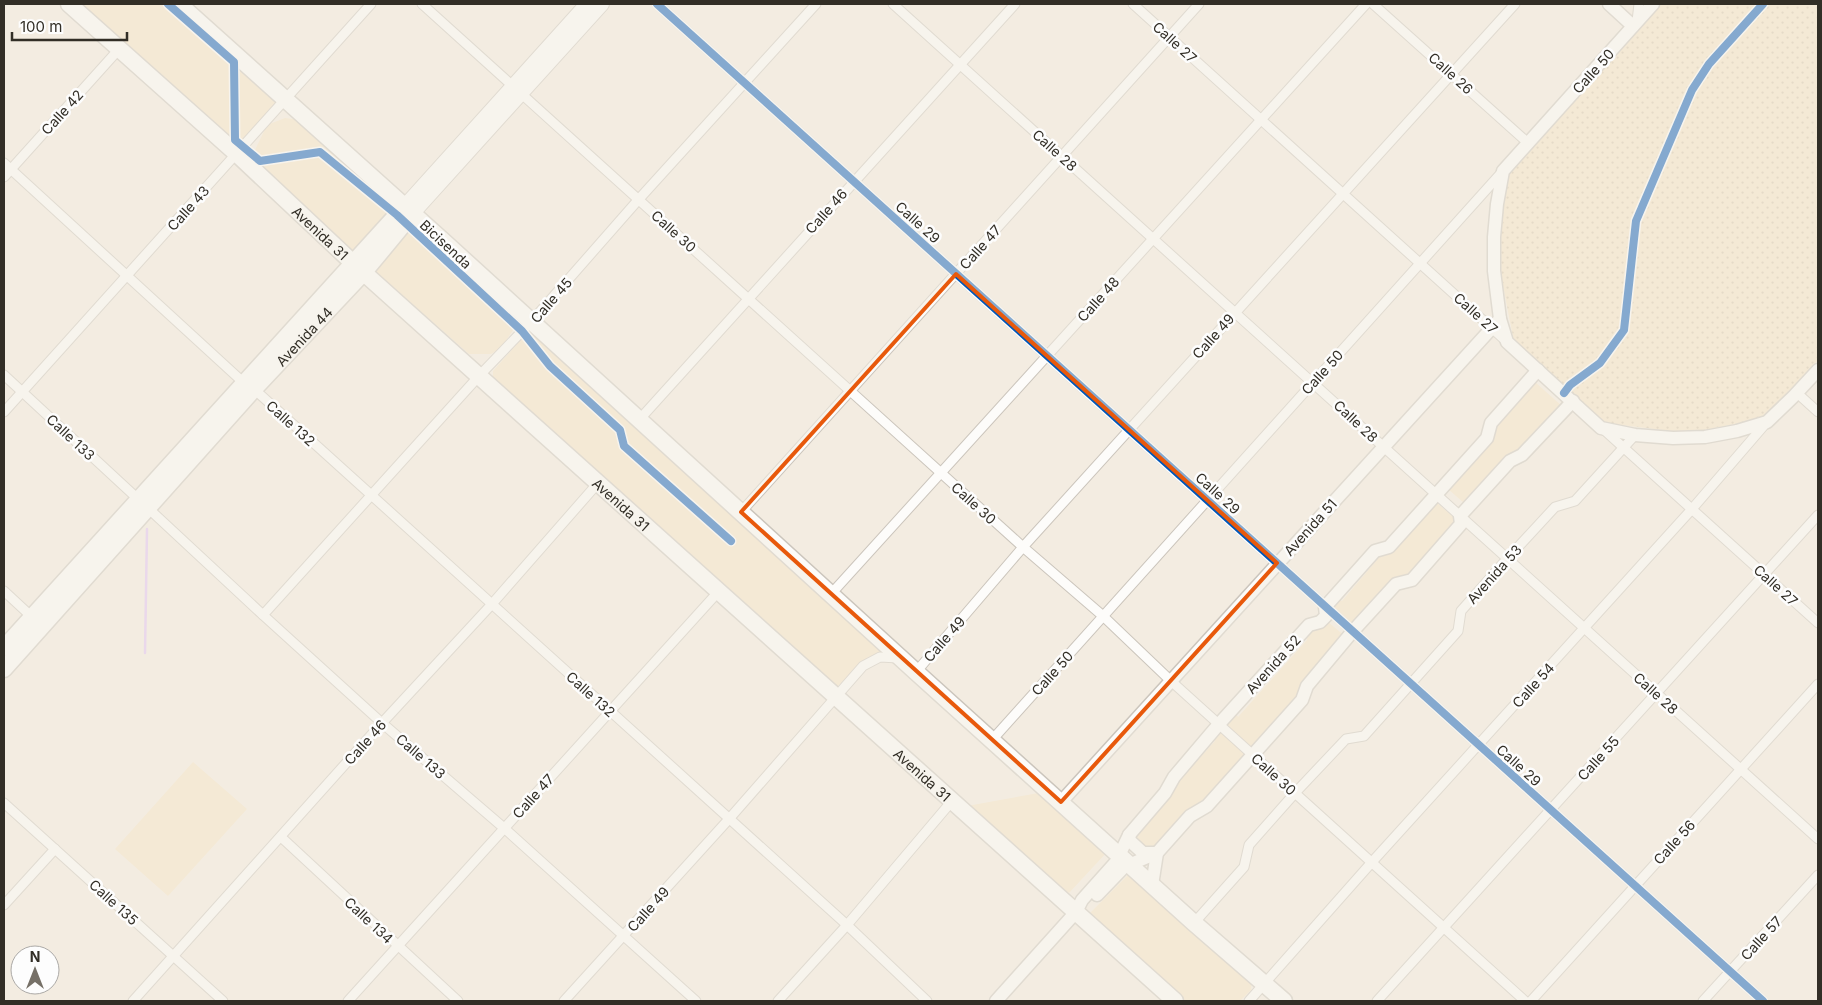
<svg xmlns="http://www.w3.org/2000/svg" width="1822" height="1005" font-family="Inter,sans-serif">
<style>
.green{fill:#f7e4c5}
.park{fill:url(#park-dots)}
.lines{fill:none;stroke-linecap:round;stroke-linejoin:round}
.stream{stroke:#e0bef5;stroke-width:2.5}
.street-casing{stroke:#cbc5bc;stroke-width:11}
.secondary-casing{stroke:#cbc5bc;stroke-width:15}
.primary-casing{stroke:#cbc5bc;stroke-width:16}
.highway-casing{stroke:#cbc5bc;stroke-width:19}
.street{stroke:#fdfcfa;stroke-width:9}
.secondary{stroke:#fdfcfa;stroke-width:12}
.primary{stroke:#fdfcfa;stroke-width:14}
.highway{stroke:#fdfcfa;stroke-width:16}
.cycleway-casing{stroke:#fdfdfd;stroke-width:11}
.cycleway{stroke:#0057b8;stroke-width:8}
.marked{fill:none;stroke:#e8590c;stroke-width:4;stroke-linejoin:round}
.labels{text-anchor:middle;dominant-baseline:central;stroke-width:5;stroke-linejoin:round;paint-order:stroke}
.street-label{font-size:14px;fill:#322e26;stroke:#fdfdfd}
</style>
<defs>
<pattern id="park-dots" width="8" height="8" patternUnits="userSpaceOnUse" patternTransform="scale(1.25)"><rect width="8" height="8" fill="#f7e4c5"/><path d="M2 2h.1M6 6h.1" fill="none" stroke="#d4c4a9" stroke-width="1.8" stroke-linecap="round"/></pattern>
</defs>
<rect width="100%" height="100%" fill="#f3ece1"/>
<g class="green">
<path d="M80 4H174L280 99 237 145Z"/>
<path d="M285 118 301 120 393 203V212L358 250H351L262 169 255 150 267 125Z"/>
<path d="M410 225H417L509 307 513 330 501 348 491 354H469L375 271Z"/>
<path d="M528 332H534L888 650 868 657 837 687 493 378V371Z"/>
<path d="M1535 382 1562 406 1523 451 1464 503 1448 489 1493 439 1497 424Z"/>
<path d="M1436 502 1459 522 1406 578 1352 627 1330 609 1338 598 1342 601 1377 560V556Z"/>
<path d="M1328 622 1345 636 1298 700 1253 748 1225 725 1235 712 1238 717 1307 640 1305 635 1313 629Z"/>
<path d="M1219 731 1248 755 1203 805 1152 852 1133 838 1177 777 1188 771 1215 741 1214 736Z"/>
<path d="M193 762 247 809 168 896 115 849Z"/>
<path d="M1044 792 1108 851 1069 893 1058 887 967 806Z"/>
<path d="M1131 872 1252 977 1251 990 1240 1001H1186L1088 915Z"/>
</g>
<path class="park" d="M1661 4H1818V360L1766 418 1688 433 1605 423 1514 342 1497 255 1508 172Z"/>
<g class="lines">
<path class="stream" d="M145 653 147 529"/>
<g class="street-casing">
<g id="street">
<path d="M422 4 1023 547 1103 616 1171 681 1525 1001"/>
<path d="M657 4 1763 1001"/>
<path d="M893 4 1818 839"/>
<path d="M1133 4 1506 341"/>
<path d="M1373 4 1528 143"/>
<path d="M1637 21 1639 4"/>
<path d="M4 163 244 383"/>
<path d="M4 177 120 48"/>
<path d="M4 375 138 499"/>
<path d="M254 389 847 925 927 1001"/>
<path d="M1797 393 1818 412"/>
<path d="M4 412 371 4"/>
<path d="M639 420 1015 4"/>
<path d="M1603 429 1818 623"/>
<path d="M149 509 263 615 382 723 504 828 696 1001"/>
<path d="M741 512 1199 4"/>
<path d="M4 591 32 617"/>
<path d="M831 594 1366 4"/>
<path d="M263 615 479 376 531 322 639 199 816 4"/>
<path d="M916 672 1023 547 1515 4"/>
<path d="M992 740 1503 171"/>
<path d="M4 803 223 1001"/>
<path d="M281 837 458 1001"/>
<path d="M4 905 55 849"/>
<path d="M1194 923 1244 867 1249 845 1295 793 1346 739 1364 736 1458 631 1461 611 1507 559 1555 507 1575 501 1635 435"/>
<path d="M133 1001 382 723 492 604 598 483"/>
<path d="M348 1001 719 591"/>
<path d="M564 1001 729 819 863 666 880 657 898 658"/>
<path d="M778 1001 847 925 952 801"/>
<path d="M1249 1001 1372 862 1692 509 1767 422"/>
<path d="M1377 1001 1818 515"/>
<path d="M1531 1001 1818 684"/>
<path d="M1703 1001 1818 875"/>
</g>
</g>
<g class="secondary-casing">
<g id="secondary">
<path d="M1609 4 1633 26"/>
<path d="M1653 4 1503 171 1497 204 1494 237V271L1500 319 1507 342 1601 428 1635 435 1673 438 1705 437 1737 431 1767 422 1793 397 1818 370"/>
<path d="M1061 802 1500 319"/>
<path d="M1129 835 1130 841 1143 853H1154"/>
<path d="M1152 885 1157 853"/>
<path d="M1097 895 1124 867 1157 853 1190 816 1207 806 1302 700 1307 686 1353 631 1396 584 1412 580 1461 524 1460 516 1510 461 1522 455 1573 401"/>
<path d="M996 1001 1076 912 1082 900 1116 862 1129 835 1165 793 1174 777 1219 724 1309 625 1320 622 1326 616 1325 607 1375 551 1389 547 1487 438 1491 423 1538 370"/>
</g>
</g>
<g class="primary-casing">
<g id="primary">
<path d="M404 207 587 4"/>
<path d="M412 214 602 4"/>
</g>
</g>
<g class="highway-casing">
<g id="highway">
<path id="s1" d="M69 4 237 154 353 263 1175 1001"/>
<path d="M179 4 441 239 916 672 1194 923 1284 1001"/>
<path d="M4 648 404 207"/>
<path id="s2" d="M4 669 254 389 364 272 412 214"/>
</g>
</g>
<use href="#street" class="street"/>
<use href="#secondary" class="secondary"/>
<use href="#primary" class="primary"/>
<use href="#highway" class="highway"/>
<g class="cycleway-casing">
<g id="cycleway">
<path d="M168 4 234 62 235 140 260 161 320 152 397 215 522 331 550 366 620 430 624 446 731 541"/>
<path d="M657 4 1763 1001"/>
<path d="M1564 393 1570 385 1600 363 1624 330 1636 221 1692 90 1709 64 1763 4"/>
</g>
</g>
<use href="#cycleway" class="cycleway"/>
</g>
<path d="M0 0H1822V1005H0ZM956 274 1277 563 1061 802 741 512Z" fill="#f3ece1" fill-opacity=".55" fill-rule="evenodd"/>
<path class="marked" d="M956 274 1277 563 1061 802 741 512Z"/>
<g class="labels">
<g class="street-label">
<text transform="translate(1175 42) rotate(42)">Calle 27</text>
<text transform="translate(1593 71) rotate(-48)">Calle 50</text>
<text transform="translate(1451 73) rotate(42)">Calle 26</text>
<text transform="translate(62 112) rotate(-48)">Calle 42</text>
<text transform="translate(1055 150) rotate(42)">Calle 28</text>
<text transform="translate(188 208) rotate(-48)">Calle 43</text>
<text transform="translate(826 211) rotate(-48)">Calle 46</text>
<text transform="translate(918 222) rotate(42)">Calle 29</text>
<text transform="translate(674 231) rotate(42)">Calle 30</text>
<text stroke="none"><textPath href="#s1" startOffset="340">Avenida 31</textPath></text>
<text transform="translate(446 244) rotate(43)">Bicisenda</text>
<text transform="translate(980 247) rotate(-48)">Calle 47</text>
<text transform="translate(1098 299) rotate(-48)">Calle 48</text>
<text transform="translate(551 300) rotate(-49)">Calle 45</text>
<text transform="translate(1476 313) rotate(42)">Calle 27</text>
<text transform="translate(1213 336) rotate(-48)">Calle 49</text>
<text stroke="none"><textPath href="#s2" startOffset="448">Avenida 44</textPath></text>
<text transform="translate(1322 372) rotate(-48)">Calle 50</text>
<text transform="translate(1356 421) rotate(43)">Calle 28</text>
<text transform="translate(291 423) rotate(42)">Calle 132</text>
<text transform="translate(71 437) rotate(43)">Calle 133</text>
<text transform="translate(1218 493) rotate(42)">Calle 29</text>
<text stroke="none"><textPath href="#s1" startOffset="745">Avenida 31</textPath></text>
<text transform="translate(974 503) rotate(42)">Calle 30</text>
<text transform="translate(1310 527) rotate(-48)">Avenida 51</text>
<text transform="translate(1494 574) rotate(-48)">Avenida 53</text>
<text transform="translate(1776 585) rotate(42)">Calle 27</text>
<text transform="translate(944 639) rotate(-49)">Calle 49</text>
<text transform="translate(1273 664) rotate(-48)">Avenida 52</text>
<text transform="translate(1052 673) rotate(-48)">Calle 50</text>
<text transform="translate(1533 685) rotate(-48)">Calle 54</text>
<text transform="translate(1656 693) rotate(42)">Calle 28</text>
<text transform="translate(591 694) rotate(42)">Calle 132</text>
<text transform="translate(365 742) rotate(-48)">Calle 46</text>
<text transform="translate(421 756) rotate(41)">Calle 133</text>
<text transform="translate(1598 758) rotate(-48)">Calle 55</text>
<text transform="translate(1519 765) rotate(42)">Calle 29</text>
<text stroke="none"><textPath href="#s1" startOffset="1150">Avenida 31</textPath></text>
<text transform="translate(1274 774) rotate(42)">Calle 30</text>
<text transform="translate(533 796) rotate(-48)">Calle 47</text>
<text transform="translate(1674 842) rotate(-48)">Calle 56</text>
<text transform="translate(114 902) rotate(42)">Calle 135</text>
<text transform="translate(648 909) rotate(-48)">Calle 49</text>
<text transform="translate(369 920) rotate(43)">Calle 134</text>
<text transform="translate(1761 938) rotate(-48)">Calle 57</text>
</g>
</g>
<rect width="1822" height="1005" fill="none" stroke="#322e26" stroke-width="10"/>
<g transform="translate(35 970)"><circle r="24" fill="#fdfdfd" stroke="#acaaa7"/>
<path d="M0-4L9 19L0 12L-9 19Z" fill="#767067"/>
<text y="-8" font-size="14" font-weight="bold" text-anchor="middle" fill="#322e26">N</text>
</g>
<path d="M12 32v8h115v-8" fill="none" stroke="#322e26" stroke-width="2.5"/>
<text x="20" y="32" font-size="15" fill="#322e26" stroke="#fdfdfd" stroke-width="4" paint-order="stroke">100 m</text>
</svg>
